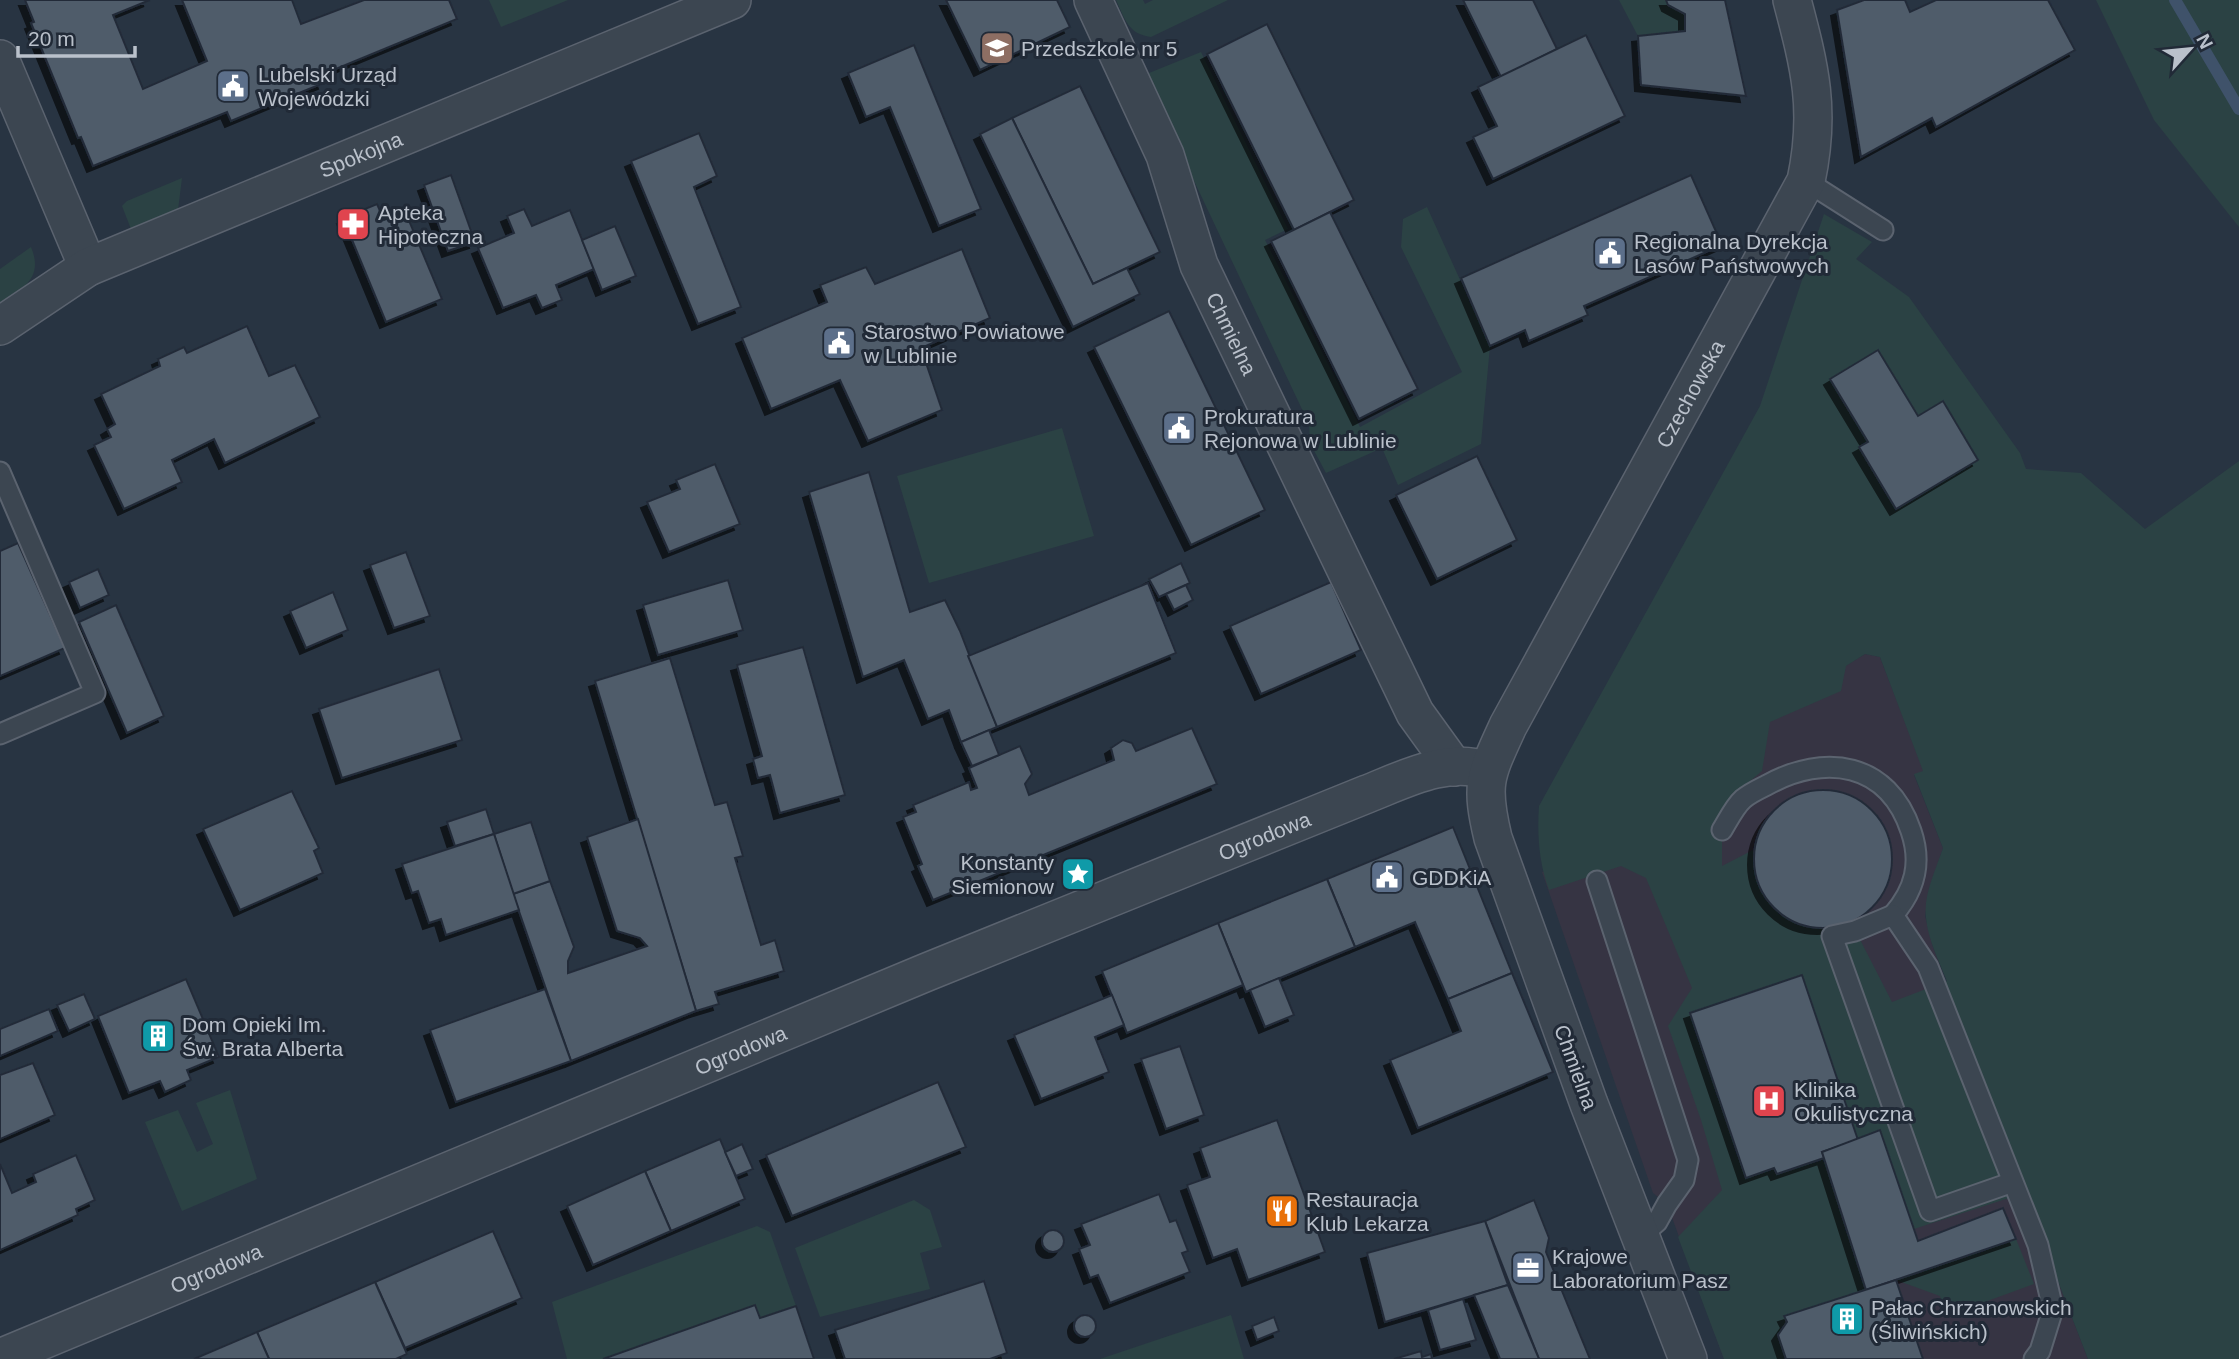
<svg xmlns="http://www.w3.org/2000/svg" width="2239" height="1359" font-family="Helvetica,sans-serif">
<style>
.medical{fill:#363443}
.green{fill:#2b4244;fill-rule:evenodd}
.lines{fill:none;stroke-linecap:round;stroke-linejoin:round}
.stream{stroke:#3f526a;stroke-width:12}
.building{fill:#4f5b6a;stroke:#232c39;stroke-width:2;filter:url(#shadow)}
.service-casing{stroke:#5b636f;stroke-width:23}
.minor-casing{stroke:#5b636f;stroke-width:40}
.service{stroke:#3c4651;stroke-width:19}
.minor{stroke:#3c4651;stroke-width:37}
.labels{text-anchor:middle;dominant-baseline:central;stroke-width:6;stroke-linejoin:round;paint-order:stroke}
.poi-label{font-size:21px;fill:#bac1cb;stroke:#212a37;text-anchor:start}
.street-label{font-size:21px;fill:#bac1cb;stroke:#212a37}
</style>
<defs>
<filter id="shadow"><feDropShadow dx="-6" dy="6" stdDeviation="0" flood-color="#0009"/></filter>
</defs>
<rect width="100%" height="100%" fill="#283442"/>
<path class="medical" d="M1865 654 1880 657 1924 771 1914 775 1943 848 1930 887 1925 916 1932 944 2024 1193 2088 1359H1724L1667 1204 1653 1193 1542 872 1710 806 1694 758Z"/>
<g class="green">
<path d="M489 0H568L501 27Z"/>
<path d="M1116 0H1143L1145 4 1153 0H1228L1151 37C1128 34 1125 19 1116 0Z"/>
<path d="M1619 0H1666L1668 5 1685 14V31L1638 36Z"/>
<path d="M2096 0H2239V227L2154 120Z"/>
<path d="M1201 52 1288 229 1265 240 1360 427 1462 372 1401 247 1403 219 1427 207 1490 346 1481 444 1398 485 1382 448 1326 473 1310 443 1309 424 1144 75Z"/>
<path d="M182 178 178 210 131 229 122 206 127 201Z"/>
<path d="M1824 214 1872 242 1856 259 1909 297 2020 453 2026 469 2081 473 2145 529 2239 461V1359H2088L2024 1193 1914 1229 1880 1130 1822 1152 1866 1290 1784 1316 1787 1322 1778 1336 1786 1359H1724L1678 1237 1722 1190 1701 1120 1668 1026 1692 988 1646 878 1621 866 1549 890C1539 863 1537 835 1539 806L1760 406ZM1865 654 1880 657 1923 771 1914 774 1943 848C1936 869 1923 895 1926 918 1928 940 1939 961 1947 981L1892 1002 1851 922C1792 937 1756 912 1753 850L1722 866V830L1730 798 1762 771 1770 722 1841 691 1846 666Z"/>
<path d="M31 247C44 278 23 288 0 304V269Z"/>
<path d="M1062 428 1094 536 929 583 897 476Z"/>
<path d="M230 1090 257 1179 182 1211 145 1122 178 1110 197 1152 213 1144 196 1103Z"/>
<path d="M914 1200 930 1210 942 1247 920 1253 930 1289 820 1317 795 1248Z"/>
<path d="M757 1226 770 1232 796 1306 760 1318 755 1305 603 1359H567L552 1302Z"/>
<path d="M2016 1239 2034 1284 1946 1316 1940 1296 1896 1280Z"/>
<path d="M1231 1315 1244 1359H1100Z"/>
</g>
<g class="lines">
<path class="stream" d="M2175 0 2239 109"/>
</g>
<g class="building">
<path d="M25 0H150L113 15 143 89 207 61 182 0H292L301 24 364 0H449L457 19 321 75 324 83 274 103 231 121 227 112 93 166 81 137 78 138 31 23 34 22Z"/>
<path d="M946 0H1057L1070 27 980 70Z"/>
<path d="M1463 0H1533L1557 49 1501 77Z"/>
<path d="M1666 0H1725L1746 96 1641 85 1638 36 1685 31V14L1668 5Z"/>
<path d="M1864 0H1905L1910 12 1936 0H2048L2075 50 1936 127 1932 118 1861 157 1837 10Z"/>
<path d="M1267 24 1354 200 1294 230 1207 54Z"/>
<path d="M1586 35 1625 116 1493 179 1473 137 1497 126 1478 87Z"/>
<path d="M914 45 981 209 939 226 890 107 866 117 848 73Z"/>
<path d="M1080 86 1160 252 1093 284 1012 118Z"/>
<path d="M1012 118 1093 284 1127 268 1140 294 1073 327 980 134Z"/>
<path d="M699 133 717 176 694 187 741 307 698 324 631 161Z"/>
<path d="M451 175 475 242 448 251 424 185Z"/>
<path d="M1691 175 1722 245 1584 306 1588 315 1529 341 1525 330 1490 346 1461 278Z"/>
<path d="M377 204 384 220 405 211 442 299 386 322 343 218Z"/>
<path d="M524 209 532 226 570 210 594 269 556 285 562 300 542 308 536 295 503 308 478 248 514 233 507 216Z"/>
<path d="M1330 212 1418 389 1359 419 1271 241Z"/>
<path d="M615 226 636 276 602 290 582 240Z"/>
<path d="M962 249 990 318 921 348 942 410 868 441 840 380 771 409 742 338 827 302 820 285 866 267 875 284Z"/>
<path d="M1169 311 1265 510 1191 545 1094 347Z"/>
<path d="M247 326 269 376 295 365 320 417 225 463 214 439 172 460 182 482 124 509 94 445 111 437 107 429 115 424 101 394 160 366 158 359 184 347 187 353Z"/>
<path d="M1878 350 1918 416 1943 401 1978 460 1896 509 1859 447 1868 442 1830 379Z"/>
<path d="M1477 456 1517 540 1437 579 1396 495Z"/>
<path d="M715 464 740 524 669 552 647 502 680 489 676 480Z"/>
<path d="M869 472 910 612 945 600 960 631 997 727 961 742 949 710 928 719 904 660 863 677 809 492Z"/>
<path d="M18 543 65 648 0 676V551Z"/>
<path d="M406 552 430 616 394 628 370 565Z"/>
<path d="M1181 563 1190 583 1159 597 1149 579Z"/>
<path d="M98 569 109 595 80 608 69 582Z"/>
<path d="M728 580 743 630 658 655 643 605Z"/>
<path d="M1331 582 1361 650 1261 694 1230 626Z"/>
<path d="M1148 583 1176 653 997 727 968 656Z"/>
<path d="M1186 585 1193 600 1174 610 1166 594Z"/>
<path d="M333 592 348 630 306 648 290 611Z"/>
<path d="M116 605 164 716 127 733 79 622Z"/>
<path d="M803 647 845 795 780 813 770 775 758 778 753 759 762 756 737 665Z"/>
<path d="M670 658 715 805 727 802 743 856 735 858 761 945 775 940 784 971 715 992 719 1004 696 1011 595 681Z"/>
<path d="M439 669 462 740 342 778 319 709Z"/>
<path d="M1192 728 1217 784 933 900 918 866 922 864 903 817 916 812 913 805 969 782 971 790 977 788 969 768 1020 746 1032 774 1025 784 1029 795 1114 760 1111 748 1123 740 1132 743 1136 751Z"/>
<path d="M989 730 999 755 972 766 961 742Z"/>
<circle cx="1823" cy="859" r="69"/>
<path d="M292 791 319 848 314 851 323 873 240 910 203 829Z"/>
<path d="M486 809 494 834 455 846 447 822Z"/>
<path d="M638 819 696 1011 571 1061 513 894 550 881 574 947 568 961V973L647 946 640 938 617 931 587 837Z"/>
<path d="M531 822 550 881 513 894 494 834Z"/>
<path d="M1453 827 1512 973 1448 999 1415 922 1355 947 1327 879Z"/>
<path d="M494 834 519 910 446 935 441 919 429 923 418 891 412 893 402 864Z"/>
<path d="M1327 879 1355 947 1246 992 1218 923Z"/>
<path d="M1218 923 1243 985 1127 1033 1102 971Z"/>
<path d="M1512 973 1553 1072 1418 1128 1390 1060 1461 1031 1448 999Z"/>
<path d="M1802 975 1858 1140 1822 1152 1824 1158 1777 1174 1774 1168 1746 1178 1690 1013Z"/>
<path d="M1279 978 1294 1015 1265 1027 1250 990Z"/>
<path d="M186 979 219 1057 187 1070 191 1080 165 1092 160 1081 129 1093 98 1016Z"/>
<path d="M545 989 571 1061 456 1102 430 1030Z"/>
<path d="M84 994 95 1019 69 1031 57 1005Z"/>
<path d="M1112 995 1124 1025 1095 1037 1109 1072 1041 1099 1014 1035Z"/>
<path d="M49 1009 58 1031 0 1056V1029Z"/>
<path d="M1180 1046 1204 1115 1166 1129 1141 1059Z"/>
<path d="M33 1063 55 1115 0 1139V1075Z"/>
<path d="M938 1082 966 1147 792 1216 766 1155Z"/>
<path d="M1277 1120 1325 1252 1248 1280 1237 1249 1213 1258 1187 1185 1210 1177 1200 1148Z"/>
<path d="M1880 1130 1918 1241 2003 1208 2016 1239 1866 1290 1822 1152Z"/>
<path d="M720 1139 745 1199 671 1231 645 1171Z"/>
<path d="M742 1144 753 1169 736 1176 725 1152Z"/>
<path d="M76 1155 95 1200 76 1209 78 1215 0 1250V1164L12 1193 36 1182 33 1174Z"/>
<path d="M645 1171 671 1231 593 1265 567 1206Z"/>
<path d="M1159 1194 1170 1222 1176 1220 1188 1251 1182 1253 1190 1272 1110 1303 1098 1275 1090 1278 1079 1249 1090 1245 1081 1224Z"/>
<path d="M1534 1200 1549 1238 1546 1252 1590 1359H1539L1485 1221Z"/>
<path d="M1485 1221 1508 1285 1385 1322 1367 1253Z"/>
<circle cx="1053" cy="1241" r="11"/>
<path d="M493 1231 522 1298 405 1348 375 1282Z"/>
<path d="M1896 1280 1923 1359H1786L1778 1335 1787 1322 1784 1316Z"/>
<path d="M984 1281 1007 1353 990 1359H845L835 1330Z"/>
<path d="M375 1282 407 1354 396 1359H269L257 1332Z"/>
<path d="M1508 1285 1539 1359H1500L1474 1295Z"/>
<path d="M1463 1299 1476 1340 1440 1350 1428 1310Z"/>
<path d="M755 1305 760 1318 796 1306 814 1359H603Z"/>
<circle cx="1085" cy="1326" r="11"/>
<path d="M1274 1317 1279 1331 1257 1340 1252 1326Z"/>
<path d="M257 1332 269 1359H194Z"/>
<path d="M1421 1351 1422 1357 1431 1354 1432 1359H1394Z"/>
</g>
<g class="lines">
<g class="service-casing">
<g id="service">
<path d="M1806 181 1883 230"/>
<path d="M0 472 95 693 0 734"/>
<path d="M1722 830C1728 820 1735 806 1743 799 1750 793 1759 789 1767 785 1825 753 1888 762 1911 831 1922 863 1915 890 1893 915"/>
<path d="M1597 881 1688 1160 1684 1180 1667 1204 1657 1222 1640 1237"/>
<path d="M2013 1182 1930 1211 1832 936 1855 931 1893 915 1928 967 2038 1245 2053 1309 2040 1351 2034 1359"/>
</g>
</g>
<g class="minor-casing">
<g id="minor">
<path id="s1" d="M1093 0 1165 155 1199 265 1415 713 1454 767"/>
<path d="M0 59 88 267"/>
<path id="s2" d="M0 326 88 267 732 0"/>
<path id="s3" d="M0 1358 927 972 1367 794C1403 780 1448 756 1487 771"/>
<path id="s4" d="M1688 1359 1589 1104 1493 838C1480 784 1485 776 1508 726L1806 181C1821 110 1810 68 1792 0"/>
</g>
</g>
<use href="#service" class="service"/>
<use href="#minor" class="minor"/>
</g>
<defs>
<g id="school-square" transform="scale(1.75)"><rect x="-9" y="-9" width="18" height="18" rx="4" fill="#8d6e63" stroke="#212a37"/><path d="M0-5L7-2L0 1L-7-2ZM-4 1L0 2.5L4 1V4Q0 6-4 4Z" fill="#fff"/></g>
<g id="civic-square" transform="scale(1.75)"><rect x="-9" y="-9" width="18" height="18" rx="4" fill="#5c6f8a" stroke="#212a37"/><path d="M-.6-6.5H3V-4.5H.6V-3L4-1V1h2V6H-6V1h2V-1L-.6-3ZM-1.2 2.5V6h2.4V2.5Z" fill="#fff"/></g>
<g id="pharmacy-square" transform="scale(1.75)"><rect x="-9" y="-9" width="18" height="18" rx="4" fill="#e0444e" stroke="#212a37"/><path d="M-2-6h4v4h4v4h-4v4h-4v-4h-4v-4h4Z" fill="#fff"/></g>
<g id="sight-square" transform="scale(1.75)"><rect x="-9" y="-9" width="18" height="18" rx="4" fill="#0f9aa8" stroke="#212a37"/><path d="M0-6L1.8-2.2L6-1.7L2.9 1.2L3.7 5.4L0 3.3L-3.7 5.4L-2.9 1.2L-6-1.7L-1.8-2.2Z" fill="#fff"/></g>
<g id="building-square" transform="scale(1.75)"><rect x="-9" y="-9" width="18" height="18" rx="4" fill="#0f9aa8" stroke="#212a37"/><path d="M-4-6H4V6H1V3H-1V6H-4ZM-2.5-4.3h1.7v1.8h-1.7ZM.8-4.3h1.7v1.8H.8ZM-2.5-1h1.7V.8h-1.7ZM.8-1h1.7V.8H.8Z" fill="#fff"/></g>
<g id="hospital-square" transform="scale(1.75)"><rect x="-9" y="-9" width="18" height="18" rx="4" fill="#e0444e" stroke="#212a37"/><path d="M-5-5h3v3.5h4V-5h3V5h-3V1.5h-4V5h-3Z" fill="#fff"/></g>
<g id="restaurant-square" transform="scale(1.75)"><rect x="-9" y="-9" width="18" height="18" rx="4" fill="#e8710a" stroke="#212a37"/><path d="M-5-6h1v4h1v-4h1v4h1v-4h1v5L-1.5 .5V6h-2V.5L-5-1ZM5-6V6H3V1.5H1.5Q1.5-4 5-6Z" fill="#fff"/></g>
<g id="office-square" transform="scale(1.75)"><rect x="-9" y="-9" width="18" height="18" rx="4" fill="#5c6f8a" stroke="#212a37"/><path d="M-6-3h4V-5.5h4V-3h4V5H-6ZM-1-4.5V-3h2v-1.5ZM-6 0V1H6V0Z" fill="#fff"/></g>
</defs>
<g fill-rule="evenodd">
<use href="#school-square" x="997" y="48"/>
<use href="#civic-square" x="233" y="86"/>
<use href="#pharmacy-square" x="353" y="224"/>
<use href="#civic-square" x="1610" y="253"/>
<use href="#civic-square" x="839" y="343"/>
<use href="#civic-square" x="1179" y="428"/>
<use href="#sight-square" x="1078" y="874"/>
<use href="#civic-square" x="1387" y="877"/>
<use href="#building-square" x="158" y="1036"/>
<use href="#hospital-square" x="1769" y="1101"/>
<use href="#restaurant-square" x="1282" y="1211"/>
<use href="#office-square" x="1528" y="1268"/>
<use href="#building-square" x="1847" y="1319"/>
</g>
<g class="labels">
<g class="poi-label">
<text x="1021" y="48">Przedszkole nr 5</text>
<text x="258" y="74">Lubelski Urząd<tspan x="258" dy="24">Wojewódzki</tspan></text>
<text x="378" y="212">Apteka<tspan x="378" dy="24">Hipoteczna</tspan></text>
<text x="1634" y="241">Regionalna Dyrekcja<tspan x="1634" dy="24">Lasów Państwowych</tspan></text>
<text x="864" y="331">Starostwo Powiatowe<tspan x="864" dy="24">w Lublinie</tspan></text>
<text x="1204" y="416">Prokuratura<tspan x="1204" dy="24">Rejonowa w Lublinie</tspan></text>
<text x="1054" y="862" text-anchor="end">Konstanty<tspan x="1054" dy="24">Siemionow</tspan></text>
<text x="1412" y="877">GDDKiA</text>
<text x="182" y="1024">Dom Opieki Im.<tspan x="182" dy="24">Św. Brata Alberta</tspan></text>
<text x="1794" y="1089">Klinika<tspan x="1794" dy="24">Okulistyczna</tspan></text>
<text x="1306" y="1199">Restauracja<tspan x="1306" dy="24">Klub Lekarza</tspan></text>
<text x="1552" y="1256">Krajowe<tspan x="1552" dy="24">Laboratorium Pasz</tspan></text>
<text x="1871" y="1307">Pałac Chrzanowskich<tspan x="1871" dy="24">(Śliwińskich)</tspan></text>
</g>
<g class="street-label">
<text stroke="none"><textPath href="#s2" startOffset="401">Spokojna</textPath></text>
<text stroke="none"><textPath href="#s1" startOffset="362">Chmielna</textPath></text>
<text stroke="none"><textPath href="#s4" startOffset="1052">Czechowska</textPath></text>
<text stroke="none"><textPath href="#s3" startOffset="1368">Ogrodowa</textPath></text>
<text stroke="none"><textPath href="#s3" startOffset="802">Ogrodowa</textPath></text>
<text transform="translate(1576 1067) rotate(70)">Chmielna</text>
<text stroke="none"><textPath href="#s3" startOffset="234">Ogrodowa</textPath></text>
</g>
</g>
<g transform="translate(2190 49) rotate(63)" stroke="#212a37" stroke-width="5" paint-order="stroke">
<path d="M0-5L12 26L0 18L-12 26Z" fill="#bac1cb"/>
<text y="-10" font-size="19" font-weight="bold" text-anchor="middle" fill="#bac1cb">N</text>
</g>
<path d="M18 46v10h117v-10" fill="none" stroke="#bac1cb" stroke-width="3.5"/>
<text x="28" y="46" font-size="21" fill="#bac1cb" stroke="#212a37" stroke-width="5" paint-order="stroke">20 m</text>
</svg>
